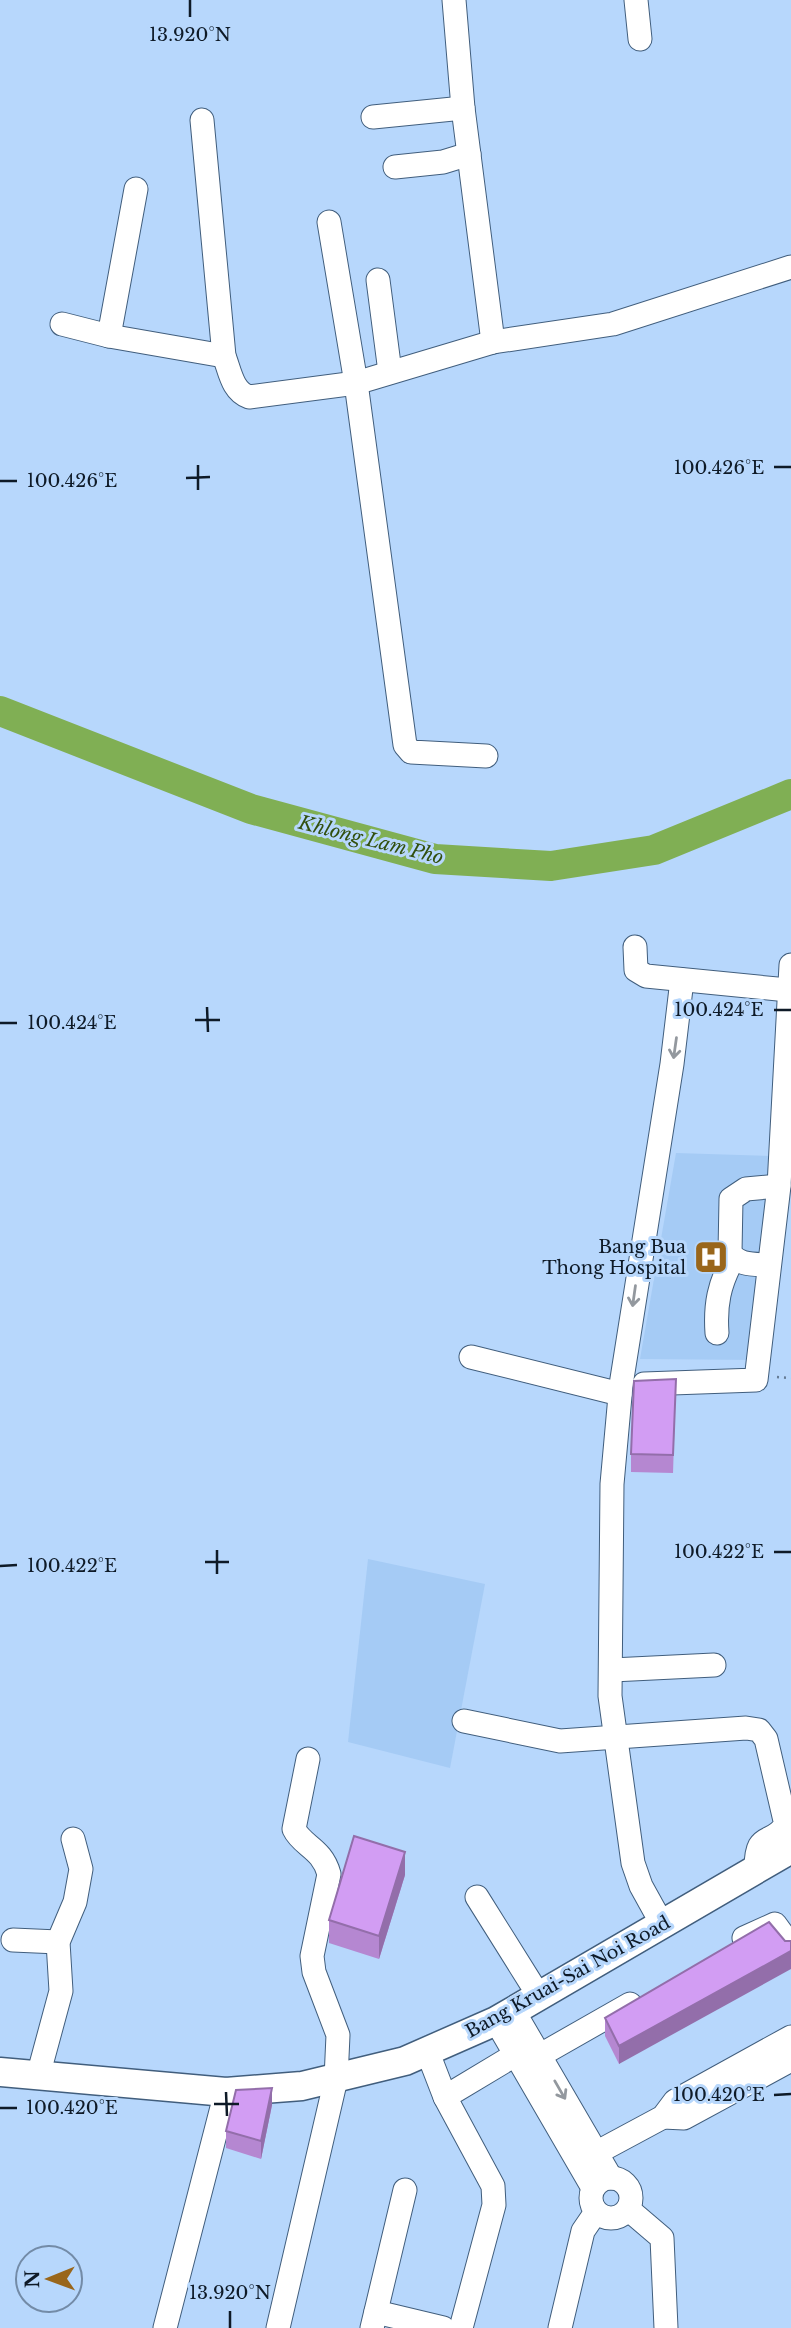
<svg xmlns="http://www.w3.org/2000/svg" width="791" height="2328" font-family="'Libre Baskerville',serif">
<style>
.built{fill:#a5cbf5}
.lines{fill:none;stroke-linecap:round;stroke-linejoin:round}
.river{stroke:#80af54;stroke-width:30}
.minor-casing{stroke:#415e7d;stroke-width:25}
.major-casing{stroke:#415e7d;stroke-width:31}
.path{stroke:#657b95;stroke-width:2.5;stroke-dasharray:2 5;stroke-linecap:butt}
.minor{stroke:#fff;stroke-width:23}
.major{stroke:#fff;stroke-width:28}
.wall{fill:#b587d1}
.shaded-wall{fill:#936eaa}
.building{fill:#d29df3;stroke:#936eaa;stroke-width:2}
.oneway{stroke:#93989e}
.ticks{fill:none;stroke:#0e1a27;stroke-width:2.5}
.labels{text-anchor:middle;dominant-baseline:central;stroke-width:6;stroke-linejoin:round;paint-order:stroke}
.poi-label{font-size:18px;fill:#0e1a27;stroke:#b7d7fc;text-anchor:end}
.street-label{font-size:18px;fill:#0e1a27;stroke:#b7d7fc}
.water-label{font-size:19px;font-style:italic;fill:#32500f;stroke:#b7d7fc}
.ticks-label{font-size:18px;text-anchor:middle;fill:#0e1a27;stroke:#b7d7fc;stroke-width:6;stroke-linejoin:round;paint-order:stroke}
</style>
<rect width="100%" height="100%" fill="#b7d7fc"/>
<g class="built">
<path d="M676 1153 772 1156 757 1360 640 1359Z"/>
<path d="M368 1559 485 1584 450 1768 348 1742Z"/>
</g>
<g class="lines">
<path class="river" d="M0 711 251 809 435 859 551 866 654 850 791 794"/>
<g class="minor-casing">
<g id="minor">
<path d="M454 0 463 108 493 342"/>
<path d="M636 0 640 39"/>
<path d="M373 117 463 108"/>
<path d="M202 120 224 356C230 371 232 391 249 397L356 383 493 342 613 324 791 267"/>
<path d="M395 167 443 162 469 154"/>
<path d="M329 222 356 383 405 745 411 752 486 756"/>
<path d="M378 280 390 372"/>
<path d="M62 324 109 336 224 356"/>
<path d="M109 336 136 189"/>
<path d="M635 947 636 970 646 976 788 990"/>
<path d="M769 1265C755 1264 737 1266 730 1252L731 1199 746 1189 779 1186"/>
<path d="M717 1333C715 1305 719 1284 733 1259"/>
<path d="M471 1357 620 1394"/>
<path d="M644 1384 756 1380 779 1186 791 965"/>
<path d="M612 1670 714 1665"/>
<path d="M464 1721 560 1741 746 1728 759 1730 766 1739 786 1825C770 1847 756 1830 756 1869"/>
<path d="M477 1897 539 1996"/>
<path d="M662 1924 641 1886 633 1863 610 1696 612 1484 621 1385 672 1064 682 980"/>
<path d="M744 1938 775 1924 791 1946"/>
<path d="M13 1940 58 1942"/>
<path d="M513 2010 611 2178"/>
<path d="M496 2021 593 2188"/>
<path d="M428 2053 445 2097 493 2186 494 2205 461 2328"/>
<path d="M523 2065 630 2004"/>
<path d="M38 2076 61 1991 58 1942 75 1902 81 1869 73 1839"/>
<path d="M445 2097 530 2046"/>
<path d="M663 2117 684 2118 791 2060"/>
<path d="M596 2153 663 2117 675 2101 791 2037"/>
<circle cx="611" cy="2198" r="20"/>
<path d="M628 2209 662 2238 666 2328"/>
<path d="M376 2312 443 2328"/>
<path d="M165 2328 226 2092"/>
<path d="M278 2328 336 2079 338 2035 314 1972 312 1956 329 1874C322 1848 302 1846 294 1829L308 1759"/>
<path d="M372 2328 405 2190"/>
<path d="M560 2328 583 2231 596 2212"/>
</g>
</g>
<g class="major-casing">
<path id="major" d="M0 2072 226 2092 302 2086 405 2061 496 2021 791 1849"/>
</g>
<path class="path" d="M777 1377 791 1378"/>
<use href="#minor" class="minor"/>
<use href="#major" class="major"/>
</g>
<g class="wall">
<path d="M676 1379 673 1473 631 1472V1454Z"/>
<path d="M405 1875 379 1959 329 1943V1920Z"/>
<path d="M769 1922 619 2064 605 2036V2018Z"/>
<path d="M272 2105 261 2159 226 2148V2131Z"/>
</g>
<g class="shaded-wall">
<path d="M405 1852V1875L379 1959V1936Z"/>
<path d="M791 1951V1969L619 2064V2046Z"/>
<path d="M272 2088V2105L261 2159V2141Z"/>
</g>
<g class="building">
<path d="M676 1379 673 1455 631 1454 634 1381Z"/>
<path d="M354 1836 405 1852 379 1936 329 1920Z"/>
<path d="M769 1922 785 1941H791V1951L619 2046 605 2018Z"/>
<path d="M272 2088 261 2141 226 2131 236 2090Z"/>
</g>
<defs><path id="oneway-shaft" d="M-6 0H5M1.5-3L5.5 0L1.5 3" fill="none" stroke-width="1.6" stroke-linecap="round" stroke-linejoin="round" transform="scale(1.75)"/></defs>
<g class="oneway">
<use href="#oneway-shaft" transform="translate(675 1048) rotate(98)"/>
<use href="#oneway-shaft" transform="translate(634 1296) rotate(98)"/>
<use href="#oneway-shaft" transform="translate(560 2090) rotate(60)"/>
</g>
<path class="ticks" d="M190 0V17M198 465V490M774 467H791M186 478 210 477M0 481H17M207 1007 208 1032M774 1010H791M195 1020H220M0 1023H17M217 1550V1574M774 1552H791M205 1562H229M0 1566 17 1565M226 2092 227 2116M774 2095 791 2094M214 2104H239M0 2108H17M230 2311V2328"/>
<defs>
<g id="hospital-square" transform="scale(1.75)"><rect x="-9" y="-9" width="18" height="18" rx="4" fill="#99661b" stroke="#b7d7fc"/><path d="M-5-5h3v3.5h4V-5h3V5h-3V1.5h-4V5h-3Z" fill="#fff"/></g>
</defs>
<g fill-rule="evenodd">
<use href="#hospital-square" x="711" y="1257"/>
</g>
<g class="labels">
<g class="poi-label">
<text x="686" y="1247">Bang Bua<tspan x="686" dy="21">Thong Hospital</tspan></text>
</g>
<g class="street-label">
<text transform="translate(568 1977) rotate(-29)">Bang Kruai-Sai Noi Road</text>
</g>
<g class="water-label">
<text transform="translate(371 840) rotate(14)">Khlong Lam Pho</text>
</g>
</g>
<g class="ticks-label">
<text x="190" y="41">13.920°N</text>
<text x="719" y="474">100.426°E</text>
<text x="72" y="487">100.426°E</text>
<text x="719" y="1016">100.424°E</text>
<text x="72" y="1029">100.424°E</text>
<text x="719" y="1558">100.422°E</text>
<text x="72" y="1572">100.422°E</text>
<text x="719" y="2101">100.420°E</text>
<text x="72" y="2114">100.420°E</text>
<text x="230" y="2299">13.920°N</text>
</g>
<g transform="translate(49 2279) rotate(269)"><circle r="33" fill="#b7d7fc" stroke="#738ba7" stroke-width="2"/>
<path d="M0-5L12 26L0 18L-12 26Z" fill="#99661b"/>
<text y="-10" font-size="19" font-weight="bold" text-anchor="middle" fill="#0e1a27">N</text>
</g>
</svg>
